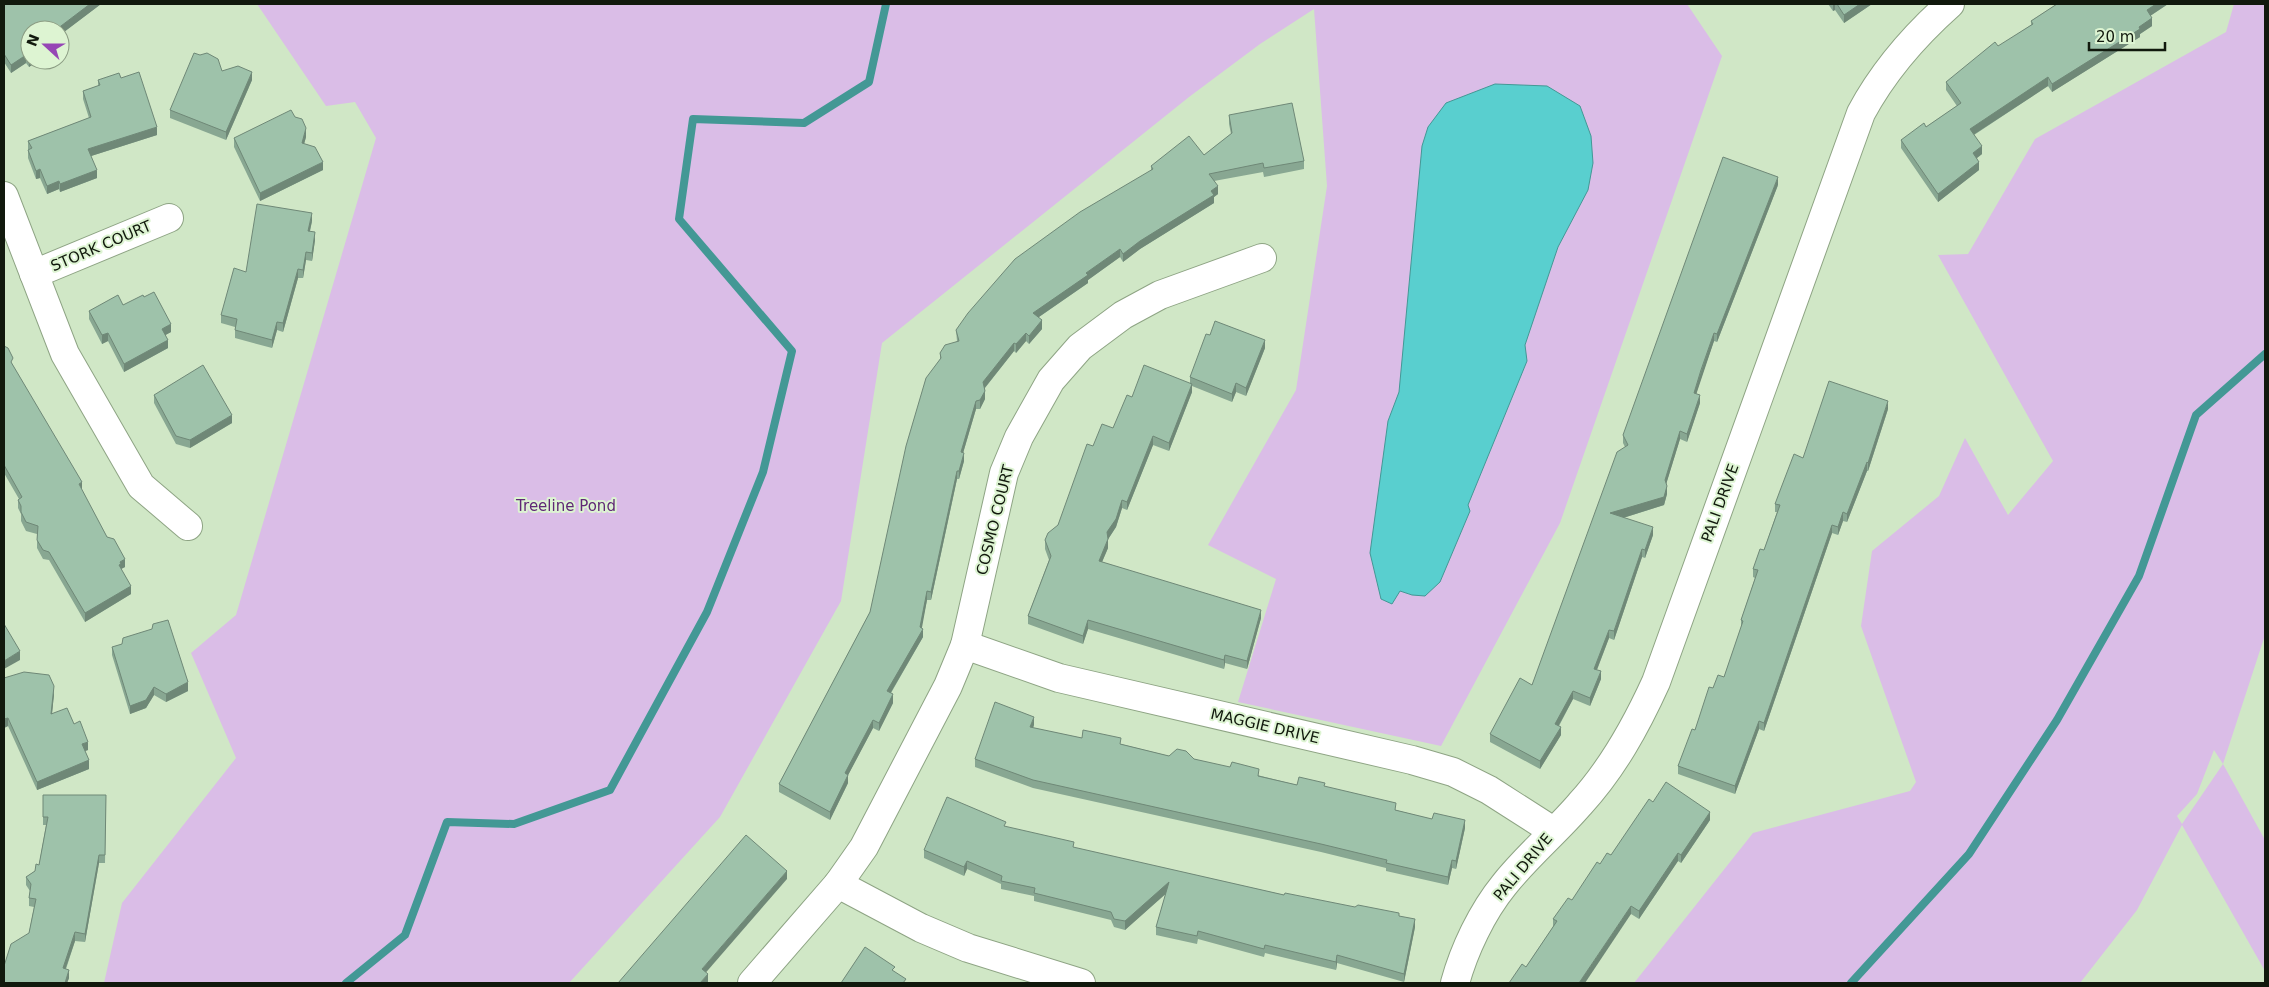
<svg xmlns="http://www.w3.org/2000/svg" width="2269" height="987" font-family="'DejaVu Sans',sans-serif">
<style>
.green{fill:#dabde7;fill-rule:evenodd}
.water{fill:#59cfcf;stroke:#439895}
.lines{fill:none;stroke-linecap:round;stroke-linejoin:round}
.stream{stroke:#439895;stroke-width:8}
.minor-casing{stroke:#8ea484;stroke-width:30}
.minor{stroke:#fff;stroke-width:28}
.wall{fill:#88a792}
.shaded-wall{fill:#6f8877}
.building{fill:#9ec2aa;stroke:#6f8877}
.labels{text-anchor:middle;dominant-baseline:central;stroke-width:4;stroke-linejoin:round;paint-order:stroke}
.street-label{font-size:15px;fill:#11190d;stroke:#ddf4d2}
.park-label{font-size:15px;fill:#602876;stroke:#ddf4d2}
</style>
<rect width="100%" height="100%" fill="#d0e7c6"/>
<g class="green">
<path d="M257 4H1687L1722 56 1560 523 1441 746 1238 702 1276 579 1208 545 1296 390 1327 186 1314 9 1260 44 1189 97 882 343 841 601 720 817 569 983H104L122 903 236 758 191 653 236 615 376 138 355 102 326 106Z"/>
<path d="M2234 4H2265V635L2223 764 2265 840V971L2182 825 2137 910 2080 983H1634L1753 833 1910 791 1916 782 1861 626 1872 551 1939 496 1965 438 2008 515 2053 461 1938 255 1968 254 2035 139 2226 32ZM2214 750 2223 764 2182 824 2177 816 2197 794Z"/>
</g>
<path class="water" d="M1495 84 1547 86 1580 106 1591 136 1593 163 1588 190 1558 247 1525 345 1527 361 1468 505 1470 511 1440 582 1425 596 1412 595 1400 591 1392 604 1381 599 1370 553 1388 421 1399 392 1422 146 1428 127 1446 103Z"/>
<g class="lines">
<g class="stream">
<path d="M346 983 405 935 447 822 514 824 610 790 707 612 763 472 792 351 679 219 693 119 804 123 869 82 886 4"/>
<path d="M1851 983 1969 854 2057 720 2139 576 2196 415 2265 354"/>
</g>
<g class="minor-casing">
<g id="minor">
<path d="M4 196 65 354 141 486 188 526"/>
<path d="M34 274 169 218"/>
<path d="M965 645 1059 678 1412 760 1453 772 1489 790 1553 831"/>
<path d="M838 884 921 928 968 948 1081 983"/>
<path d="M752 983 838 884 864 847 948 686 965 645 1004 473 1019 437 1051 380 1080 347 1123 315 1160 295 1262 258"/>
<path d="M1455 983C1464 950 1482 912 1504 885 1527 856 1556 832 1580 804 1613 768 1636 726 1656 682L1861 113C1884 70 1914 36 1950 4"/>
</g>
</g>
<use href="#minor" class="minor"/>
</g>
<g class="wall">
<path d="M4 4H101L60 35V30L30 60H39L29 67 26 63 11 73 4 62Z"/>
<path d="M1828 4H1872L1844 23 1835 10 1833 11Z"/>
<path d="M2057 4H2168L2150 16 2152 26 2140 34V37L2052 92 2048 86 1974 135 1982 154 1977 158 1979 170 1938 202 1901 148V140L1926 127 1957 106 1946 90V82L2031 25V21Z"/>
<path d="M222 71 252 80 226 140 170 118V110Z"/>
<path d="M121 78 157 135 91 156 97 178 60 192 59 189 47 194 40 178 36 179 28 158V141L89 118 83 99V91L98 86V80Z"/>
<path d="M1229 115 1304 161V169L1264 177 1263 172 1214 181 1218 194 1214 197V203L1140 249 1123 262 1120 257 1088 280V283L1039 317 1042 329 1029 344 1026 341 1016 353 1014 351 985 388V399L980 409H976L963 453 964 461 959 479H957L931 600H927L921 628 923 637 891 693 893 703 879 731 873 728 848 775V783L830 820 779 792V784L870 612 940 359V353L957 341 956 330 1151 171V166L1204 155 1231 134 1229 124Z"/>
<path d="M295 117 306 137 304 144 323 170 260 201 234 147V138Z"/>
<path d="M1778 185 1717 342 1714 341 1701 378 1696 394 1700 403 1687 442 1680 439 1666 484 1667 494 1664 505 1623 518 1653 535 1645 558 1642 557 1614 640 1609 638 1597 670 1601 679 1590 706 1573 699 1559 726 1561 735 1540 769 1490 742V734L1532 685 1625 447 1623 443V435Z"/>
<path d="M312 221 310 231 315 240 312 261 306 260 303 278H298L283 332 277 330 272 348 235 338V327L221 323V315L246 272Z"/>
<path d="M144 297 171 332 165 335 168 348 124 372 108 341 102 344 89 319V311L123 305Z"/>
<path d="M1210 335 1265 348 1246 396 1236 392 1232 402 1192 386V392L1169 451 1153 445 1127 510 1122 508 1116 527 1108 539V548L1102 562 1261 618 1247 669 1225 663 1224 669 1088 629 1083 644 1028 624V616L1049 560 1045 549V540L1058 525 1093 446 1113 428 1132 397 1190 384V377Z"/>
<path d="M4 346 13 366 107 537 125 567 121 569 131 594 85 622 49 560 43 559 37 548V534L26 531 21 521V514L18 508V500L19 499 4 473Z"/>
<path d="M154 395 232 423 190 448 176 444 154 403Z"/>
<path d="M1888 409 1868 471H1867L1847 522 1843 521 1838 535 1832 533 1764 731 1759 729 1735 794 1678 774V766L1695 730 1713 688 1724 677 1741 628V620L1755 578 1753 577V569L1764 550 1777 512H1775V504L1803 458Z"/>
<path d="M112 647 188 691 166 702 154 695 146 708 130 714 112 655Z"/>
<path d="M4 678 54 694 52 714 74 724 88 750 85 751 89 769 37 790 8 726 4 728Z"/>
<path d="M1034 725 1033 728 1082 738 1121 744 1169 756 1194 759 1297 785 1325 787 1396 810 1465 828 1456 869 1452 868 1448 885 1386 871V868L1321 852 1033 788 975 767V759Z"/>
<path d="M43 795H106L105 863H99L85 942 75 941 66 969 69 978 67 983H4L29 933 34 907 29 906V898L30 891 26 885V877L35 871 39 865 46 825H43Z"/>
<path d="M1653 802 1710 820 1681 863 1678 861 1639 919 1631 914 1526 967 1553 927V919L1572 900 1600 864 1611 855Z"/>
<path d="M1006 827 1074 848 1284 895 1399 916 1415 927 1404 982 1337 963 1336 970 1265 953 1264 957 1198 939 1197 944 1156 935V927L1166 893 1125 930 1114 927 1111 920 1034 901V896L1001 889V884L967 869 964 876 924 858V850Z"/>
</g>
<g class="shaded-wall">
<path d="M90 4H101L60 35V30H57V29Z"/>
<path d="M1833 4H1835V10L1833 11Z"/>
<path d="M1860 4H1872L1844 23V15Z"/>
<path d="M2156 4H2168L2147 18V10Z"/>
<path d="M2152 18V26L2140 34V37L2052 92V84Z"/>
<path d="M26 55V63L11 73V65Z"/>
<path d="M30 58V60H39L29 67V59Z"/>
<path d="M252 72V80L226 140V132Z"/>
<path d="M2048 77V86L1970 137V129Z"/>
<path d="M157 127V135L88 157V149Z"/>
<path d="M306 128V137L302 151V143Z"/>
<path d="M1982 146V154L1973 161V153Z"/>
<path d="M323 162V170L260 201V193Z"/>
<path d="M1979 162V170L1938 202V194Z"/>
<path d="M40 169V178L36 179V171Z"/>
<path d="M97 170V178L60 192V184Z"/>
<path d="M1778 177V185L1717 342V334Z"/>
<path d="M59 181V189L47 194V186Z"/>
<path d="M1218 186V194L1214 197V203L1140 249 1123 262V254L1140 241Z"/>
<path d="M312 213V221L308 239V231Z"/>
<path d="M315 232V240L312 261V253Z"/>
<path d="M1120 249V257L1088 280V283L1033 321V313L1086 273Z"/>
<path d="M306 252V260L303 278V270Z"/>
<path d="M298 269V278L283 332V323Z"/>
<path d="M1042 320V329L1029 344V336Z"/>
<path d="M277 322V330L272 348V340Z"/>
<path d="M171 324V332L162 337V329Z"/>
<path d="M108 333V341L102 344V335Z"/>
<path d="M1026 333V341L1016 353V344Z"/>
<path d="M1714 333V341L1694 401V393Z"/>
<path d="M168 340V348L124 372V364Z"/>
<path d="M1265 340V348L1246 396V388Z"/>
<path d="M1014 343V351L983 390V382Z"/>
<path d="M1236 383V392L1232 402V394Z"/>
<path d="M1192 384V392L1169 451V443Z"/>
<path d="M985 391V399L980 409V400Z"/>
<path d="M1700 395V403L1687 442V434Z"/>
<path d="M976 401V409L961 460V452Z"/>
<path d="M1888 401V409L1868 471V463Z"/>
<path d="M232 415V423L190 448V440Z"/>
<path d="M1680 431V439L1665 488V480Z"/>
<path d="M1153 436V445L1127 510V502Z"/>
<path d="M964 453V461L959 479V471Z"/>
<path d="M1867 462V471L1847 522V514Z"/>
<path d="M957 471V479L931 600V592Z"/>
<path d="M82 482V490L79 484Z"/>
<path d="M1667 486V494L1664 505 1610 522V513Z"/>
<path d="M1122 500V508L1116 527 1107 541V532Z"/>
<path d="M1843 512V521L1838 535V527Z"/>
<path d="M1832 525V533L1764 731V723Z"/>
<path d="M1653 527V535L1645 558V550Z"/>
<path d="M1108 539V548L1099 569V561Z"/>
<path d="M1642 549V557L1614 640V631Z"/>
<path d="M125 559V567L121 569 119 565 120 562Z"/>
<path d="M131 586V594L85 622V613Z"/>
<path d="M927 591V600L921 633 923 629V637L887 699V691L920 627Z"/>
<path d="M1261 610V618L1247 669V661Z"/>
<path d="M1088 620V629L1083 644V636Z"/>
<path d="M1609 630V638L1594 677V669Z"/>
<path d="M20 651V660L4 669V661Z"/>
<path d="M1225 655V663L1224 669V660Z"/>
<path d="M1601 671V679L1590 706V698Z"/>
<path d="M188 682V691L166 702V694Z"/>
<path d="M54 686V694L51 723V714Z"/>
<path d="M154 687V695L146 708 130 714V706Z"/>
<path d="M1573 691V699L1555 732V724Z"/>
<path d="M893 694V703L879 731V723Z"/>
<path d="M1034 717V725L1030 735V727Z"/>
<path d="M8 718V726L4 728V720Z"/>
<path d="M873 720V728L845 781V773Z"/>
<path d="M1759 721V729L1735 794V786Z"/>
<path d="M1561 727V735L1540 769V761Z"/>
<path d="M88 742V750L82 752V744Z"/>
<path d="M89 760V769L37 790V782Z"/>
<path d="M848 775V783L830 820V812Z"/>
<path d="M1710 812V820L1681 863V855Z"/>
<path d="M1465 820V828L1456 869V861Z"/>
<path d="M1678 853V861L1639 919V911Z"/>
<path d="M99 855V863L85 942V934Z"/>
<path d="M1452 860V868L1448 885V877Z"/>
<path d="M967 861V869L964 876V867Z"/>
<path d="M787 871V879L702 977V969Z"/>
<path d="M1169 882V891L1125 930V921Z"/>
<path d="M1631 906V914L1585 983H1579Z"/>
<path d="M1415 919V927L1404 982V974Z"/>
<path d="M75 932V941L63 976V968Z"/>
<path d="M1337 955V963L1336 970V962Z"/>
<path d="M69 970V978L67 983H65Z"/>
<path d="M708 974V982L707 983H700Z"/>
</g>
<g class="building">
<path d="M4 4H90L57 29 58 30H30V58L29 59 26 55 11 65 4 54Z"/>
<path d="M1837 4H1860L1844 15Z"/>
<path d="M2057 4H2156L2147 10 2152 18 2139 27 2140 29 2052 84 2048 77 1970 129 1982 146 1973 153 1979 162 1938 194 1901 140 1924 123 1926 127 1961 103 1946 82 1995 42 1998 46 2033 24 2031 21Z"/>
<path d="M194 53 200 55 207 53 218 59 222 71 238 66 252 72 226 132 170 110Z"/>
<path d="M139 72 157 127 88 149 97 170 60 184 59 181 47 186 40 169 36 171 28 150 32 148 28 141 91 117 83 91 100 85 98 80 119 73 121 78Z"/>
<path d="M1292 103 1304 161 1264 168 1263 163 1209 174 1218 186 1211 191 1214 195 1140 241 1123 254 1120 249 1086 273 1088 275 1033 313 1042 320 1029 336 1026 333 1016 344 1014 343 983 382 985 391 980 400 976 401 961 452 964 453 959 471H957L931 592 927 591 920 627 923 629 887 691 893 694 879 723 873 720 845 773 848 775 830 812 779 784 870 612 906 446 926 378 941 358 940 353 945 345 959 341 956 330 968 313 1015 259 1080 212 1153 169 1151 166 1189 136 1204 155 1232 133 1229 115Z"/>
<path d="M291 110 295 117 302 119 306 128 302 143 315 147 323 162 260 193 234 138Z"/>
<path d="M1723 157 1778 177 1717 334 1714 333 1701 370 1694 393 1700 395 1687 434 1680 431 1665 480 1667 486 1664 497 1610 513 1653 527 1645 550 1642 549 1614 631 1609 630 1594 669 1601 671 1590 698 1573 691 1555 724 1561 727 1540 761 1490 734 1520 678 1532 685 1617 452 1628 445 1623 435Z"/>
<path d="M257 204 312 213 308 231 315 232 312 253 306 252 303 270 298 269 283 323 277 322 272 340 235 330 237 319 221 315 234 268 246 272Z"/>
<path d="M154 292 171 324 162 329 168 340 124 364 108 333 102 335 89 311 118 295 123 305 143 295 144 297Z"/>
<path d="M1215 321 1265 340 1246 388 1236 383 1232 394 1190 377 1206 334 1210 335Z"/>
<path d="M4 346 8 348 13 358 11 362 82 482 79 484 107 537 114 539 125 559 120 562 121 564 119 565 131 586 85 613 49 552 43 550 37 540 38 526 26 522 21 512V506L18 500 22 497 4 465Z"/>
<path d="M203 365 232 415 190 440 176 436 154 395Z"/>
<path d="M1144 365 1192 384 1169 443 1153 436 1127 502 1122 500 1116 519 1107 532 1108 539 1099 561 1261 610 1247 661 1225 655 1224 660 1088 620 1083 636 1028 616 1051 556 1045 540 1048 533 1058 525 1087 444 1093 446 1102 424 1113 428 1127 395 1132 397Z"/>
<path d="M1829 381 1888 401 1868 463 1867 462 1847 514 1843 512 1838 527 1832 525 1764 723 1759 721 1735 786 1678 766 1692 729 1695 730 1709 687 1713 688 1718 675 1724 677 1743 621 1741 620 1758 570 1753 569 1760 549 1764 550 1780 505 1775 504 1781 488 1794 454 1803 458Z"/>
<path d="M168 620 188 682 166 694 154 687 146 700 130 706 112 647 122 644 123 638 152 629 153 624Z"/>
<path d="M4 624 20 651 4 661Z"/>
<path d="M24 672 49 675 54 686 51 714 67 708 74 724 80 721 88 742 82 744 89 760 37 782 8 718 4 719V678Z"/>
<path d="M995 702 1034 717 1030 727 1082 738 1083 730 1121 738 1120 744 1169 756 1177 749 1186 751 1194 759 1230 767 1232 762 1259 769 1258 776 1297 785 1299 777 1325 783 1324 786 1396 803 1395 810 1432 819 1434 813 1465 820 1456 861 1452 860 1448 877 1386 863 1387 860 1321 844 1033 780 975 759Z"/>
<path d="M1666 782 1710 812 1681 855 1678 853 1639 911 1631 906 1579 983H1509L1522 964 1526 967 1557 921 1553 919 1568 898 1572 900 1597 862 1600 864 1607 853 1611 855 1649 799 1653 802Z"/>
<path d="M43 795H106L105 855H99L85 934 75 932 63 968 69 970 65 983H4V966L11 944 29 933 36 899 29 898 31 884 26 877 35 871 36 864 39 865 48 817H43Z"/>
<path d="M947 797 1006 822 1004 826 1074 842 1073 847 1284 895 1285 893 1355 907 1358 905 1399 913V916L1415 919 1404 974 1337 955 1336 962 1265 945 1264 949 1198 931 1197 936 1156 927 1169 882 1125 921 1114 919 1111 912 1034 893 1035 888 1001 881 1002 876 967 861 964 867 924 850Z"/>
<path d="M746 835 787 871 702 969 708 974 700 983H618Z"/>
<path d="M865 947 895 967 892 970 906 979 903 983H841Z"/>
</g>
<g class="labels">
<g class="street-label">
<text transform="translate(101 246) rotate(-23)">STORK COURT</text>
<text transform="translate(1720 503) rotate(-70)">PALI DRIVE</text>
<text transform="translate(995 520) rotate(-76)">COSMO COURT</text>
<text transform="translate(1265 726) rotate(13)">MAGGIE DRIVE</text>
<text transform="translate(1523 867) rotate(-50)">PALI DRIVE</text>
</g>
<g class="park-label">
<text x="566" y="506">Treeline Pond</text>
</g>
</g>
<rect width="2269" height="987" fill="none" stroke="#11190d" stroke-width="10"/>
<g transform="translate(45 45) rotate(291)"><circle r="24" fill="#ddf4d2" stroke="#8b9c83"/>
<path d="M0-4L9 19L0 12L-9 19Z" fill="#9646b5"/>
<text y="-8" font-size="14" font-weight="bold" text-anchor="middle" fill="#11190d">N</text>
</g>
<path d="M2089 42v8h76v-8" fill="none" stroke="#11190d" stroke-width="2.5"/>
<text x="2096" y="42" font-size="15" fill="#11190d" stroke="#ddf4d2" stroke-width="4" paint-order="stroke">20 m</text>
</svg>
